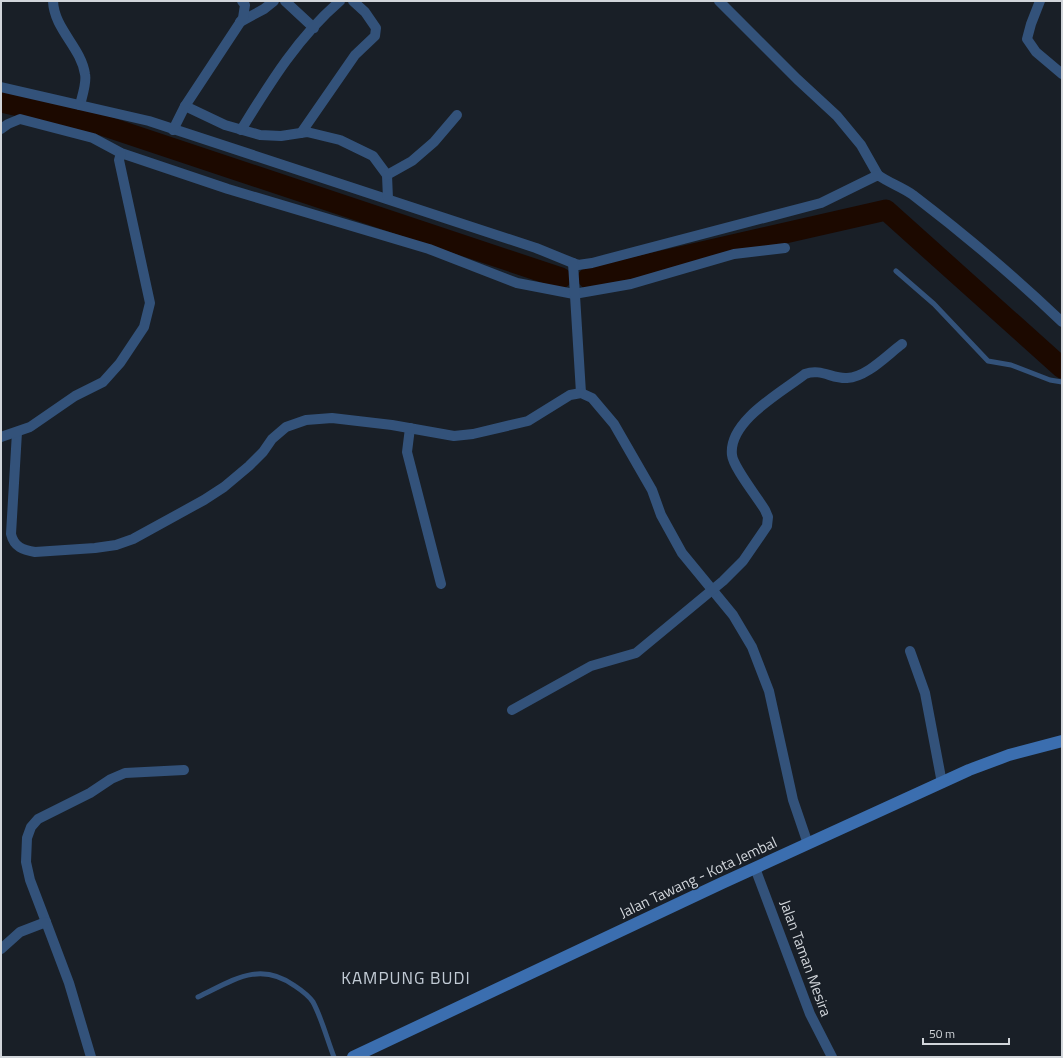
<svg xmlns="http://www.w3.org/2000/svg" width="1063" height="1058" font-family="'Titillium Web',sans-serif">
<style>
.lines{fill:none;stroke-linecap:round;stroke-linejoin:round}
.river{stroke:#1c0900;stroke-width:21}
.lane{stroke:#33527a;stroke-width:5}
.street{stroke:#33527a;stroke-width:10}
.secondary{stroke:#3b6eaf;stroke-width:12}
.labels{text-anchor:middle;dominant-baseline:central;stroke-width:3;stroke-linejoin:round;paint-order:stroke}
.street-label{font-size:15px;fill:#d1d5da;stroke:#191f27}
.quarter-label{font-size:17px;letter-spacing:1px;fill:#c1cad4;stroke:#191f27}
</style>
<rect width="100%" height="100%" fill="#191f27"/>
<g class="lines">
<g class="river">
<path d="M1 102 99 124 561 278"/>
<path d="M588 278 886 210 1062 368"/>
</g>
<g class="lane">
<path d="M896 271 934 304 988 361 1011 365 1050 380 1062 382"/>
<path d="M198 997C232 981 259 960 295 986 301 990 309 996 313 1002 322 1019 327 1039 334 1057"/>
</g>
<g class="street">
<path d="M53 1C54 29 81 47 85 74 87 83 82 96 80 105"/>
<path d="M285 1 314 28"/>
<path d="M719 1 797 79 837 116 861 145 878 175"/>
<path d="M1040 1 1031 24 1027 39 1036 52 1062 74"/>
<path d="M240 22 264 9 274 1"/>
<path d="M1 87 149 121 536 248 578 265 592 263 821 203 878 175C889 183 902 187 913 195 964 234 1015 277 1062 322"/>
<path d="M185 106 225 125 260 135 281 136 307 132 340 140 373 156 387 175 388 199"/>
<path d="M1 129 8 124 20 119 93 138 121 153 228 189 429 249 517 283 574 294 631 284 734 254 785 248"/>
<path d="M173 130 185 106 243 18 245 5 242 1"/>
<path d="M241 130C270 83 298 37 340 1"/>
<path d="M301 133 355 55 375 36 376 28 365 12 353 1"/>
<path d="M387 175 412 161 434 142 457 115"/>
<path d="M573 263 581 393"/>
<path d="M410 428 407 452 441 584"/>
<path d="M17 432 11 534C14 547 23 550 35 552L95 548 116 545 133 539 204 500 224 487 249 466 263 452 272 439 286 427 306 420 332 418 392 425 454 436 473 434 528 421 570 395 581 393 592 398 614 424 652 490 661 515 682 553 733 615 752 647 769 691 793 800 808 844"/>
<path d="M1 437 30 427 75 396 103 382 120 363 144 327 150 303 119 160 121 153"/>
<path d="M910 651 925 693 942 783"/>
<path d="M512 710 591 666 636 653 723 581 743 561 767 526 768 517 765 510C758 498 733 467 732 455 728 421 782 392 805 374 821 368 832 379 847 378 867 377 887 355 902 344"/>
<path d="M755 868 810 1014 832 1057"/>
<path d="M46 922 30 880 26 862 27 838 31 827 38 819 90 793 111 779 125 773 184 770"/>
<path d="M1 949 20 932 46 922 69 983 91 1057"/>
</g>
<path class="secondary" d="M353 1057 722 883 969 770 1009 755 1062 741"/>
</g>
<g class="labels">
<g class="street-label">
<text transform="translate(698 877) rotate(-25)">Jalan Tawang - Kota Jembal</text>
<text transform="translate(806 958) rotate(70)">Jalan Taman Mesira</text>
</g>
<g class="quarter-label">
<text x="406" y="978">KAMPUNG BUDI</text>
</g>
</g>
<rect width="1063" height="1058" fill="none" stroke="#d1d5da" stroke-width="4"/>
<path d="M923 1038v6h86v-6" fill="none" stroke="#d1d5da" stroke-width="2"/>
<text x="929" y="1038" font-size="12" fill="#d1d5da" stroke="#191f27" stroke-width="3" paint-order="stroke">50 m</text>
</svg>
